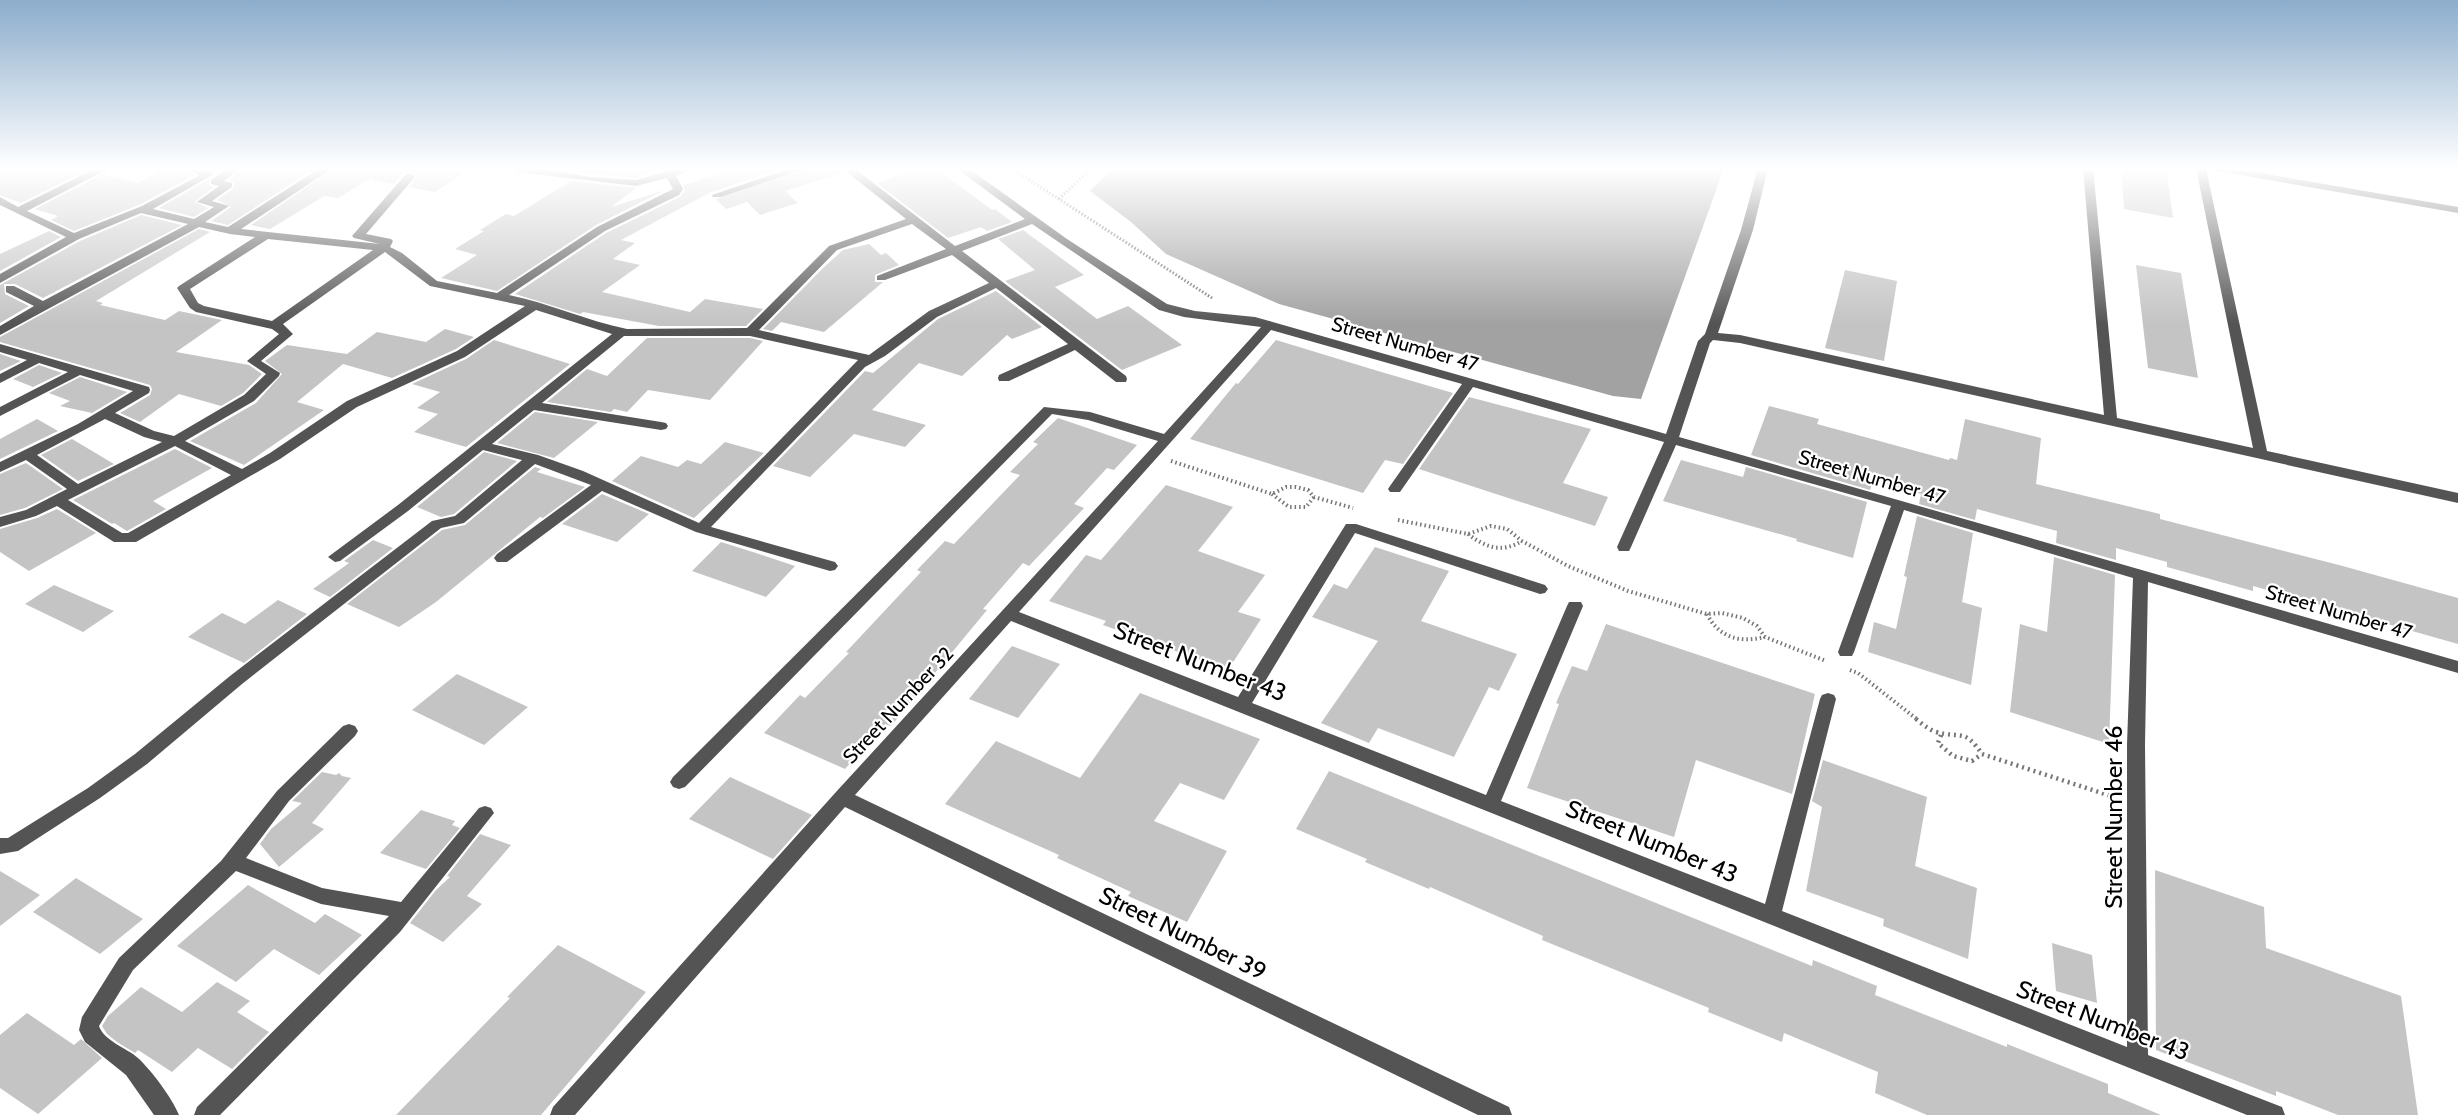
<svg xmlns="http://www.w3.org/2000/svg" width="2458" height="1115" font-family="Cabin,sans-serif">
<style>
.water{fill:#a2a2a2}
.building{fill:#c4c4c4}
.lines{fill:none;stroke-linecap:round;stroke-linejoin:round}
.path-far2{stroke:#767676;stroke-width:3;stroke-dasharray:1.5 2;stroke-linecap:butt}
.path-far1{stroke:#767676;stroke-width:4;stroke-dasharray:1.5 3;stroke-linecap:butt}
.path{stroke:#767676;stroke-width:4.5;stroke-dasharray:2 4;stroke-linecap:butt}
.minor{fill:#545454;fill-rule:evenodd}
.labels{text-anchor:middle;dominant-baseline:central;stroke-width:4.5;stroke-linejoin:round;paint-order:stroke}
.street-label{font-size:20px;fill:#000;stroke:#fff}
.near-street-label{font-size:24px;fill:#000;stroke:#fff}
</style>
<rect width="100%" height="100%" fill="#fff"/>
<path class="water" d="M1113 168H1724L1641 399 1613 396 1279 304 1166 254 1131 222 1090 191Z"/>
<g class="building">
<path d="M0 168H83L88 170 21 203 0 195Z"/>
<path d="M166 168H180L195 175 141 204 74 231 51 220 58 216 35 209 103 174 138 183Z"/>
<path d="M242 168H315L228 225 211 221 231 207 217 200 233 189 234 182 229 180Z"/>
<path d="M335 168H471L435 192 409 187 416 178 414 172 404 173 394 184 372 180 373 177 338 198 324 196 270 229 251 225Z"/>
<path d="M591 168H662L636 178 583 173Z"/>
<path d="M738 168H783L709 193 621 240 635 243 613 259 640 265 602 292 690 312 705 299 763 309 746 326H659L583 312 580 314 515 294 606 233 680 197 685 190 683 185Z"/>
<path d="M810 168H840L842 173 785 191 798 203 760 215 747 202 726 209 716 199Z"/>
<path d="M920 168H934L941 172 992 210 995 209 1012 222 987 231 981 227 948 238 877 183Z"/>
<path d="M2121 168H2166L2173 218 2124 209Z"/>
<path d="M209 179V185L214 187 195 202 208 208 194 217 159 208Z"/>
<path d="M571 181 636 188 611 207 665 190 596 225 497 291 441 278 477 255 455 249 484 231 480 230 506 214 514 216Z"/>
<path d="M141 215 182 225 43 298 15 284H4L5 294 29 306 0 323V285L80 241Z"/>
<path d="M199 229 210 232 96 301 103 303 100 305 165 320 179 311 222 320 176 352 249 365 262 374 243 393 221 406 179 394 140 422 120 413 150 395 152 389 150 385 0 342V337Z"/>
<path d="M1023 230 1084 275 1055 287 1097 319 1128 306 1182 345 1122 370 1005 281 1035 270 998 239Z"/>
<path d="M49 231 61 237 0 271V254Z"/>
<path d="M869 244 881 255 886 253 899 265 875 275V282H883L824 332 781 322 772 331 763 329 823 268 843 250Z"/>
<path d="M2136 265 2181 273 2198 378 2148 368Z"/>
<path d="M1845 270 1897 281 1884 361 1825 348Z"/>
<path d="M996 291 1042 327 1012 339 1007 335 962 376 919 363 872 410 926 425 905 447 854 434 810 477 773 466 865 371 873 373 938 319Z"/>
<path d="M445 329 474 337 456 349 392 378 343 364 297 402 324 410 244 465 190 441 256 403 282 374 265 361 287 345 347 354 377 332 426 342Z"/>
<path d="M647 338H750L763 341 710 400 648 390 627 412 614 409 611 412 547 402 587 369 607 376Z"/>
<path d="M494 340 570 364 466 447 414 432 438 414 417 408 440 392 412 384 466 359Z"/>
<path d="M1276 340 1378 371 1453 393 1403 464 1385 460 1363 493 1190 439 1236 383 1238 384Z"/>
<path d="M0 354 21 361 0 371Z"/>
<path d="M39 365 62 373 33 387 13 379Z"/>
<path d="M80 377 127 392 92 413 60 406 70 401 49 393Z"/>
<path d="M1469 397 1591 429 1563 483 1608 497 1595 526 1419 469Z"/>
<path d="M1769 406 1819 419 1817 424 1949 460 1950 458 1957 460 1965 419 2041 438 2036 484 2160 514V519L2339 565 2458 598V644L2253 586V591L2167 567V562L2116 548V560L2056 543 2057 531 1977 509 1975 520 1919 504 1921 494 1873 480 1870 490 1751 455Z"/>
<path d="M535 412 598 422 554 458 497 443Z"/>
<path d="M1058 418 1137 445 1114 470 1107 468 1074 504 1084 508 1029 566 1023 563 983 609 987 610 891 726 885 724 845 769 764 733 800 695 805 698 849 653 846 652 921 572 917 570 945 541 954 544 1020 475 1010 472 1038 444 1033 442Z"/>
<path d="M37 419 58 431 0 459V439Z"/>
<path d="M72 439 114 464 78 481 41 455Z"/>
<path d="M725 442 764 453 694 518 612 481 641 456 678 467 687 460 701 464Z"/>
<path d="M175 449 212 468 153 501 166 509 127 531 114 523 112 524 73 500Z"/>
<path d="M484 452 517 461 454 514 441 517 417 507Z"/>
<path d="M1681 460 1743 477 1746 467 1867 502 1853 558 1796 541 1797 539 1663 501Z"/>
<path d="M26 463 63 489 25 508 0 515V474Z"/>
<path d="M535 467 541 469 537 472 585 487 543 518 540 517 436 602 399 627 347 604 442 530 465 525Z"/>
<path d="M1166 485 1233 507 1198 551 1265 575 1238 612 1261 619 1228 670 1103 625 1106 621 1049 601 1086 555 1101 560Z"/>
<path d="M602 494 649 514 617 542 562 524Z"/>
<path d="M57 509 96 533 29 571 0 552V529L37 518Z"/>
<path d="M1917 516 1973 533 1962 602 1982 608 1971 685 1868 652 1874 622 1896 629 1907 577 1904 576Z"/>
<path d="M373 540 393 548 330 597 313 589 349 563 344 561Z"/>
<path d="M721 542 756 553 795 566 766 597 692 571Z"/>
<path d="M1375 547 1449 571 1421 621 1517 654 1499 691 1489 687 1454 757 1378 728 1369 743 1321 723 1378 641 1312 617 1334 584 1347 589Z"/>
<path d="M2054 557 2115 575 2109 744 2010 712 2020 624 2047 632Z"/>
<path d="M54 585 79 596 114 611 83 632 25 604Z"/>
<path d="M278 600 307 614 244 663 188 637 222 613 245 624Z"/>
<path d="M1606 624 1815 694 1792 794 1696 760 1674 837 1527 788 1559 704 1556 703 1572 666 1587 671Z"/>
<path d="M1012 646 1060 664 1018 718 969 699Z"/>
<path d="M457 674 528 707 484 745 412 710Z"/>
<path d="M1140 693 1260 739 1224 800 1180 783 1154 821 1227 851 1187 922 1128 896 1131 892 1057 858 1059 855 945 804 996 741 1080 778Z"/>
<path d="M1823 760 1927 797 1915 866 1977 888 1968 959 1883 926 1884 919 1806 891 1822 807 1812 801Z"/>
<path d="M1329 771 1812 966 1813 960 1877 986 1875 995 2007 1047V1044L2108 1084V1093L2161 1115H1927L1875 1093 1878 1072 1784 1033 1782 1042 1708 1012 1709 1008 1542 940 1543 936 1430 887 1429 889 1365 862 1367 859 1296 829Z"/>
<path d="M322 772 336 775 339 773 342 776 351 778 312 823 324 829 279 867 260 844 271 829 302 803 292 801Z"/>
<path d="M730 777 812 815 773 859 689 819Z"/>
<path d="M421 810 455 821 452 825 460 828 426 869 380 853Z"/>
<path d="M480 834 511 845 467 896 482 904 443 942 410 923 436 890 450 877 447 876Z"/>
<path d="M2155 870 2264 907 2266 948 2401 996 2418 1115H2338L2276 1091V1096L2156 1050Z"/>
<path d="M0 871 40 895 0 926Z"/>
<path d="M76 878 143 919 100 954 33 912Z"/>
<path d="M248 885 315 923 325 914 362 935 319 975 274 949 236 982 177 946Z"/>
<path d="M2052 943 2092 955 2097 1003 2056 991Z"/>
<path d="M558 945 646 992 541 1115H396L510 998 507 997Z"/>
<path d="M217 982 250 1001 237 1012 269 1032 232 1069 198 1048 172 1072 138 1050 135 1053 117 1042 107 1034 102 1026 108 1016 141 987 182 1012Z"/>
<path d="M27 1013 74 1045 81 1039 102 1058 38 1114 0 1088V1035Z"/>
</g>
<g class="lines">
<g class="path-far2">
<path d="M1011 168 1212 298"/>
<path d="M1059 199 1092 168"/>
</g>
<g class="path-far1">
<path d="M1171 461 1272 494 1286 487H1296L1308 490 1314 497 1353 508"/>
<path d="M1272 494 1289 507H1306L1314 497"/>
<path d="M1398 520 1468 534 1491 526 1507 529 1522 541 1568 566 1628 591 1707 614 1722 613 1743 618 1757 626 1765 637 1826 661"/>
<path d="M1468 534C1486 548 1502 553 1522 541"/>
<path d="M1707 614C1719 638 1740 643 1765 637"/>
<path d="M1850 670 1858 673 1918 720"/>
</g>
<g class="path">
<path d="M1916 719C1922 724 1928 729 1936 732 1962 739 1964 728 1982 754L2114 797"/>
<path d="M1941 735 1938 743 1953 756 1972 761 1982 754"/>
</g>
<g class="minor">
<path d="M96 168H110L27 211 74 233 142 206 200 175 182 168H200L214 174 153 209 194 219 214 207 197 202 219 186 211 184V180L228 168H240L224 181 232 183V187L212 201 229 206 205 222 228 227 320 168H333L241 229 380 244 354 238 352 236 406 174H414V178L366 234 391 239 393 241 390 247 402 253 437 281 497 293 597 227 673 189 667 178 636 186 517 172 512 168H536L590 177 636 180 679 168H697L676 176 683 189 679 195 605 231 509 295C549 303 587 321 627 329L747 328 829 246 906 219 842 168H854L955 246 1025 219 956 168H968L1067 239 1167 304 1195 311 1255 317 1666 434 1698 341 1705 334 1741 230 1758 168H1768L1753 230 1718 333 1740 335 2104 415 2083 168H2093L2117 418 2253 448 2196 168H2231L2458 207V213L2206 169 2267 451 2458 493V503L1740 343 1713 340 1710 343 1679 437 2458 661V673L2148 582 2145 744 2148 1055 2282 1107 2285 1115H2247L1011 621 855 795 1509 1107 1512 1115H1478L845 807 575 1115H550L553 1107 836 792 1158 441 1088 420 1052 414 685 787 679 789 673 787 670 782 673 777 1044 407 1090 412 1164 434 1261 327 1184 317 1159 310 1032 224 962 251 1126 376 1127 379 1126 382H1116L1075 350 1009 381H999L998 378 999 375 1068 344 996 288 937 317 885 356 865 367 711 527 835 562 838 566 835 570 830 571 696 532 602 491 507 562H497L494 558 497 554 591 485 535 464 464 523 441 528 242 684 147 764 100 798 18 851 0 854V838H8L88 788 135 754 230 676 432 521 455 516 522 460 483 450 408 511 340 561 335 562 328 557 398 505 612 334 536 310 465 357 357 407 280 459 136 542H114L57 506 36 516 0 527V517L26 510 67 489 26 460 0 472V462L78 424 133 391 80 375 0 416V407L68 372 39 363 0 383V374L27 360 0 352V344L149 387 150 390 149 393 115 413 154 431 174 436 244 395 266 374 247 361 279 334 272 329 196 312 190 308 177 288 179 286 255 237 230 234 199 227 0 335V326L34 306 6 292V286H14L43 301 188 224 141 213 79 239 0 283V274L66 237 0 205V197L18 207ZM912 224 946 249 877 276V280H885L952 255 989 283 929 311 869 355 759 330 837 250ZM268 239 373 250 272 321 204 306 198 303 190 289ZM385 252 430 286 525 306 457 351 347 401 270 453 242 469 185 441 254 401 279 376 280 373 261 361 293 334 283 324ZM1271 330 1462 384 1390 486 1388 489 1390 492H1400L1473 387 1664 442 1617 547 1619 551H1629L1631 547 1676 445 1891 506 1838 652 1840 656H1852L1854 652 1904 510 2133 578 2127 744V1047L1782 911 1836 699 1834 695 1828 693 1822 695 1820 699 1765 904 1501 801 1583 606 1581 602H1569L1567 606 1486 795 1252 703 1355 533 1540 594 1545 593 1548 589 1545 585 1356 524H1346L1238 697 1019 612ZM624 336H750L858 360 699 523 583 471 538 455 492 444 534 410 661 430 666 429 668 426 666 423 661 422 542 403ZM105 419 144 437 162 442 78 484 37 455ZM175 446 231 475 128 533H122L68 500Z"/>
<path d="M791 168H808L721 197H713L712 195Z"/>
<path d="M349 724 355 726 358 731 355 736 289 801 246 858 322 888 401 902 479 808 485 806 491 808 494 813 400 932 220 1115H194L197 1107 389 916 321 904 236 871 133 970 99 1026C104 1041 127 1048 138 1058 152 1071 172 1098 179 1115H154L126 1075 85 1042 79 1030 82 1017 119 958 221 861 277 791 343 726Z"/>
</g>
</g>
<linearGradient id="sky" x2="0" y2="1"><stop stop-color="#8cadcc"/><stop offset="0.52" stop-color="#fff"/><stop offset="1" stop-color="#fff" stop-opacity="0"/></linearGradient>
<rect width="2458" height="324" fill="url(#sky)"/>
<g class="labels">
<g class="street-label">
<text transform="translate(1405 344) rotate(16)">Street Number 47</text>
<text transform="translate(1872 477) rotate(16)">Street Number 47</text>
<text transform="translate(2339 612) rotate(16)">Street Number 47</text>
<text transform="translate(898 705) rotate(-47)">Street Number 32</text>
</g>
<g class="near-street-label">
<text transform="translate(1200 661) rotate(21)">Street Number 43</text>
<text transform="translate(2113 817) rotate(-90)">Street Number 46</text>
<text transform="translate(1652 841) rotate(22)">Street Number 43</text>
<text transform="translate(1183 933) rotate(26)">Street Number 39</text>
<text transform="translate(2103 1020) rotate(21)">Street Number 43</text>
</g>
</g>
</svg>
